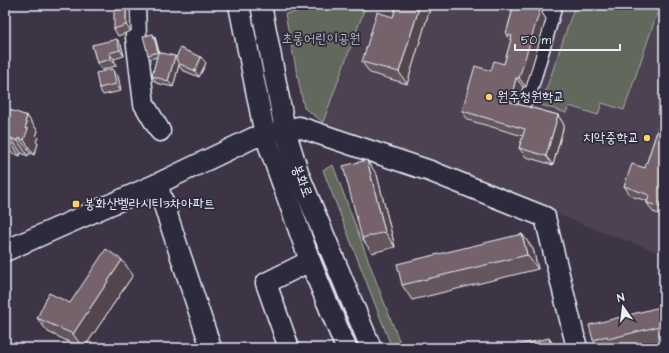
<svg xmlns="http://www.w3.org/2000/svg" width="669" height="353" font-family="'Architects Daughter','Poor Story',sans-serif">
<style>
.built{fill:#4e4251}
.green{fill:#64685b;stroke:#a6acaa}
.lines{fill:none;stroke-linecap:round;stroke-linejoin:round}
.minor-casing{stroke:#e8f1f8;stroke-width:23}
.minor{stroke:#2f2a3d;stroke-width:20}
.wall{fill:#65545c;stroke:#e8f1f8}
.shaded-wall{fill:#53454b;stroke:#e8f1f8}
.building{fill:#76626b;stroke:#e8f1f8}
.poi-dot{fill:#ffd166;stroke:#2f2a3d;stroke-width:1.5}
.labels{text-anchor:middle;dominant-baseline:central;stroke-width:3.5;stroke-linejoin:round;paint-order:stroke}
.park-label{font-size:14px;fill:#b3bab9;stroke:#2f2a3d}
.poi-label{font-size:14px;fill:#e8f1f8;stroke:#2f2a3d;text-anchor:start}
.street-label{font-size:14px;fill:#e8f1f8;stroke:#2f2a3d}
</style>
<rect width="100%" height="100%" fill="#3d3546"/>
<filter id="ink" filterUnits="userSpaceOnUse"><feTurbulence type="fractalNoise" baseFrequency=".025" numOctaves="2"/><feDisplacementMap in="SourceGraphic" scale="8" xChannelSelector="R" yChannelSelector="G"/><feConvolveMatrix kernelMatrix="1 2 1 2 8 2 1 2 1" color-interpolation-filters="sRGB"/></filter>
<g filter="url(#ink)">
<path class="built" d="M366 5H664V254L595 229 323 122Z"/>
<g class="green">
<path d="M335 5H366L323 122 304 108 285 14Z"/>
<path d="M575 5H660L624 110 602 103 598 115 569 106 566 113 541 105Z"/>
<path d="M333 165 379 289 402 348H392L323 170Z"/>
</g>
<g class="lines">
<g class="minor-casing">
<g id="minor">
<path d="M135 5 136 37 144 104 160 131"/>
<path d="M239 5 265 135 310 261 346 348"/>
<path d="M261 5 285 130 299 175 371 348"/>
<path d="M525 97 552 5"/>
<path d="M157 184 211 348"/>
<path d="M5 251 157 184 253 138 299 127 430 171 545 217 577 348"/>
<path d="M289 348 266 283 310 261"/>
</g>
</g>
<use href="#minor" class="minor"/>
</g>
<g class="wall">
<path d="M397 5H431L407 84 370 73 362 62 393 17Z"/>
<path d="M497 5H544L542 13 546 19 526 87H523L518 104 558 115 564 125 553 165 526 157 519 148 523 136 468 120 462 111 491 71 504 64 511 41 506 34 513 9Z"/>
<path d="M130 6 131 31 118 36 114 29Z"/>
<path d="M155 37 159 52 176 58 206 63 199 77 182 70 179 65 173 87 156 83 152 76 157 57 150 59 148 55Z"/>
<path d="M92 45H121L124 56 114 59 116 66 102 70 97 63Z"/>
<path d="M118 76 121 91 103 95 99 88Z"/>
<path d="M5 109 27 116 38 131 36 136 38 138 36 141 38 144 34 155 30 153 28 156 21 153 20 156 5 150Z"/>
<path d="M664 110V216L653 212 647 203V201L631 196 624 186 645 168Z"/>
<path d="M377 175 395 247 372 253 362 238Z"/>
<path d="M522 234 533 249 538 269 412 300 402 285Z"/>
<path d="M133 275 84 348H82L48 332 37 318Z"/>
<path d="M664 306V343L643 348H599L593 340Z"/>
</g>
<g class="shaded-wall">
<path d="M126 5H129L130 6 131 31 126 25Z"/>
<path d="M420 5H431L407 84 399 72Z"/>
<path d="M535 5H544L542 13 546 19 526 87 519 78Z"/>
<path d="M153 34 155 37 160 56 158 52Z"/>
<path d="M117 39 121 45 124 56 120 50Z"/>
<path d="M109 53 114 59 116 66 111 59Z"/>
<path d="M175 56 179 63H178L179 65 173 87 168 81Z"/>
<path d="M201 57 206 63 199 77 195 71Z"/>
<path d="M113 69 118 76 121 91 116 84Z"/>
<path d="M516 78 523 87 516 111 510 102Z"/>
<path d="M558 115 564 125 553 165 546 156Z"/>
<path d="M27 116 38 131 36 136 38 138 36 141 38 144 34 155 24 140 25 122Z"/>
<path d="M11 138 21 153 20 156 10 141Z"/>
<path d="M19 138 30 153 28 156 18 141Z"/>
<path d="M367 160 377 175 395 247 385 232Z"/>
<path d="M522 234 533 249 538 269 527 255Z"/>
<path d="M122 260 133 275 84 348H83L73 334Z"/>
<path d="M549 338 556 348H552Z"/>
</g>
<g class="building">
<path d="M114 5H126V25L114 29Z"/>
<path d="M397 5H420L399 72 362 62 377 12 393 17Z"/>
<path d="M514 5H535L534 8 540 10 519 78H516L510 102 558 115 546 156 519 148 525 129 462 111 475 66 491 71 494 61 504 64 512 36 506 34Z"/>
<path d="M153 34 158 52 148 55 143 36Z"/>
<path d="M117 39 120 50 109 53 111 59 97 63 92 45Z"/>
<path d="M180 48 201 57 195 71 178 63 176 58Z"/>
<path d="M158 52 175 56 168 81 152 76Z"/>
<path d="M113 69 116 84 99 88 96 73Z"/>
<path d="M5 108 27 116 25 122 27 123 25 128 28 129 24 140 19 138 18 141 11 138 10 141 5 139Z"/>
<path d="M664 110V208L647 203 649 195 624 186 632 164 645 168Z"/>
<path d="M367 160 385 232 362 238 343 166Z"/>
<path d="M522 234 527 255 402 285 397 264Z"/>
<path d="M106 249 122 260 73 334 37 318 49 293 70 303Z"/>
<path d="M664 306V325L608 339 607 336 593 340 589 325Z"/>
<path d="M549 338 552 348H506Z"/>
</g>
</g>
<g class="poi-dot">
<circle cx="489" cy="97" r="4"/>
<circle cx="647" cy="138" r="4"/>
<rect x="72" y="200" width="8" height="8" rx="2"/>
</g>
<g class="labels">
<g class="park-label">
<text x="321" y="39">초롱어린이공원</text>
</g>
<g class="poi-label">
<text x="497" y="97">원주청원학교</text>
<text x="639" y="138" text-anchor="end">치악중학교</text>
<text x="84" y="204">봉화산벨라시티3차아파트</text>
</g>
<g class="street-label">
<text transform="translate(302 181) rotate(69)">봉화로</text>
</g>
</g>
<rect width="669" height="353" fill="none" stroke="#2f2a3d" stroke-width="20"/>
<rect x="10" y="10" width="649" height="333" fill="none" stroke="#e8f1f8" stroke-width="1.5" filter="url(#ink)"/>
<g transform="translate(623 307) rotate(346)" stroke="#2f2a3d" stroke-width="3" paint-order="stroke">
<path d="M0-3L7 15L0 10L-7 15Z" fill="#e8f1f8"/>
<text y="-6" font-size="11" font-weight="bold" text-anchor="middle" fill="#e8f1f8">N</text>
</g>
<path d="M515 44v6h105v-6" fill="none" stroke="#e8f1f8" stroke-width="2"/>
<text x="521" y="44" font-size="12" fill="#e8f1f8" stroke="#2f2a3d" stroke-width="3" paint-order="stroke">50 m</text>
</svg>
